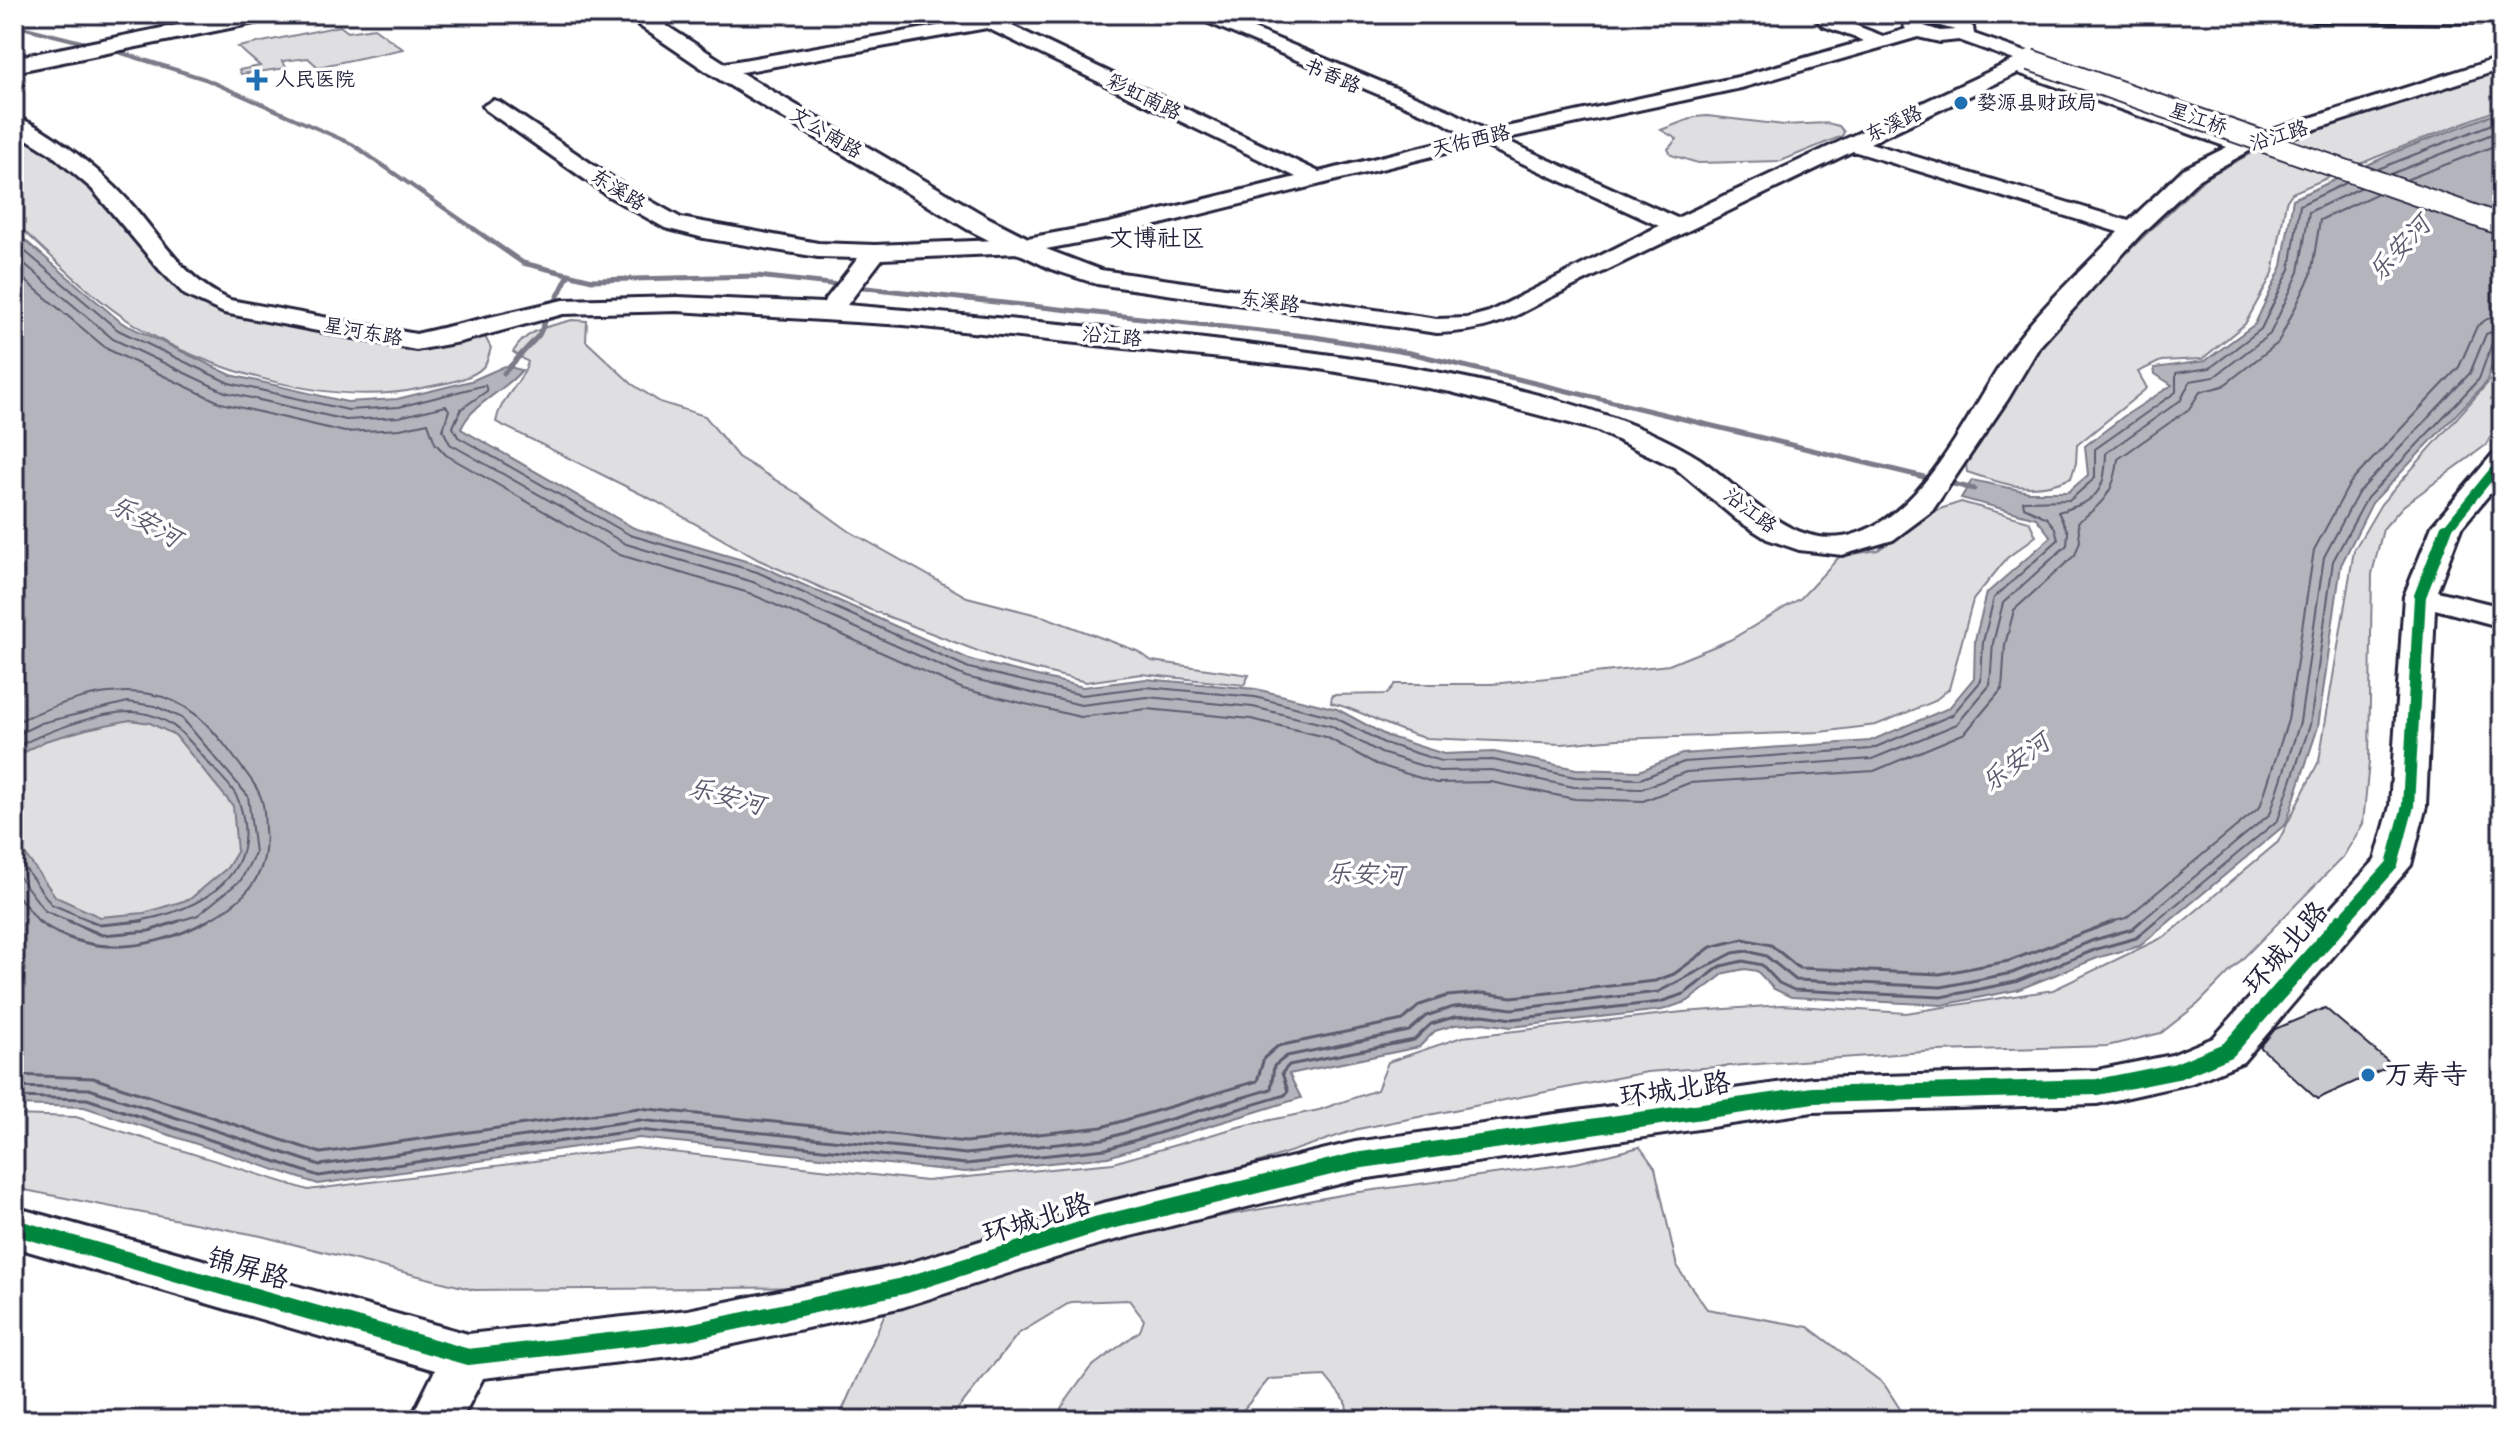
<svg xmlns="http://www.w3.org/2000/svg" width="2516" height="1434" font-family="'Balsamiq Sans','LXGW WenKai TC',sans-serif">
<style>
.green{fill:#dfdfe2;stroke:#80808e;stroke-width:2}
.water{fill:#b4b4bc;stroke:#7a7a88;stroke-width:2}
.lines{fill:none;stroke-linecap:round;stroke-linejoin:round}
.shore-far1{stroke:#5c5c6f;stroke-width:2}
.shore{stroke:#5c5c6f;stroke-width:3}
.stream-far1{stroke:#7a7a88;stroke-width:4}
.stream{stroke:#7a7a88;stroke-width:5}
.building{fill:#c8c8cf;stroke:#22223b;stroke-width:2}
.minor-casing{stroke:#22223b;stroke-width:6}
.major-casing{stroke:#22223b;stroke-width:6}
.minor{fill:#fff;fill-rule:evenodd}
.major{fill:#fff;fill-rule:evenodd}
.minor-bridge-casing{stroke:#22223b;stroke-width:24;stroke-linecap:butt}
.minor-bridge{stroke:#fff;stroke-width:20}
.cycleway-far2-casing{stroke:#fff;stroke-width:13}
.cycleway-far1-casing{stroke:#fff;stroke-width:17}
.cycleway-casing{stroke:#fff;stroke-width:21}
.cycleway-far2{stroke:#00873e;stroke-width:9}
.cycleway-far1{stroke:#00873e;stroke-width:12}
.cycleway{stroke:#00873e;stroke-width:16}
.poi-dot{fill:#1f6fb2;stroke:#fff;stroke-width:3}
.labels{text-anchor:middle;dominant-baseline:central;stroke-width:7;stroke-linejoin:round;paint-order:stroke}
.far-street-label{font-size:20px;fill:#22223b;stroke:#fff}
.far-poi-label{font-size:20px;fill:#22223b;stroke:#fff;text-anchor:start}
.far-quarter-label{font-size:24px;fill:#22223b;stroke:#fff}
.water-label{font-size:26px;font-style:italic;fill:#5c5c6f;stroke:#fff}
.near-street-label{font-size:28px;fill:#22223b;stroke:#fff}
.near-poi-label{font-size:28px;fill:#22223b;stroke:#fff;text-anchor:start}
</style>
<rect width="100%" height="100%" fill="#fff"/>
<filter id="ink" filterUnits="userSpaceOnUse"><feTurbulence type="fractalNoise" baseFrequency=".0125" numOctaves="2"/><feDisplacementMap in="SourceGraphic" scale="16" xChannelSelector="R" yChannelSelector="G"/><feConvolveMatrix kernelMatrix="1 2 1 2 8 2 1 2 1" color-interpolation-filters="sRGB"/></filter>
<g filter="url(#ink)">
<g class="green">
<path d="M340 26 348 32 374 28 403 49 318 67 308 58 282 61 287 68 241 74 239 70 260 66 238 47Z"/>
<path d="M2502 68V108L2374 158 2292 193 2286 202 2273 273 2245 324 2202 359 2161 361 2138 372 2147 388 2077 445 2076 463 2071 478C2033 495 2005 485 1967 472L1966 464 2036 346 2096 282 2205 178 2255 151Z"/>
<path d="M14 116 56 143 200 301 394 342 484 335 491 348C489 353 488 362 484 366 471 381 440 384 422 388 336 408 209 372 135 325 91 297 53 257 14 222Z"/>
<path d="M1707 116 1784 125 1827 123 1839 126 1844 132 1842 136 1781 161 1698 163 1671 155 1668 149 1677 139 1661 130 1695 117Z"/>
<path d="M572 320 587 321 586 341 632 384 660 402 705 416 738 457 795 492 849 531 967 597 1045 617 1137 651 1152 661 1249 675 1244 685 1141 674 1086 682 1009 663 871 610 759 560 657 502 496 422C500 398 521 385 528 362L513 352C527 329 547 327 572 320Z"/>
<path d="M2502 351V416L2486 445 2403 506 2383 529 2372 574 2369 762 2363 824 2343 857 2198 1004 2161 1033 2107 1046 1937 1051 1647 1072 1358 1129 1209 1179 827 1287 474 1290 261 1236 14 1188V1115L76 1117 308 1190 636 1148 926 1181 1113 1163 1242 1126 1319 1110 1377 1090 1388 1062 1462 1037 1683 1012 1782 1005 1906 1013 2053 990 2166 936 2278 842 2319 761 2354 550 2381 504 2492 378Z"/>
<path d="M1961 502 2029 521 2036 536 2007 558 1973 600 1949 689 1933 702 1876 725 1820 732 1618 739 1562 744 1426 738C1393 731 1365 711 1331 703L1332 695 1387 694 1395 684H1492L1669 665 1730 640 1801 598 1840 556 1878 550 1931 512Z"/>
<path d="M14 633 196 721 265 877 14 1086Z"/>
<path d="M1640 1147 1655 1168 1677 1267 1707 1309 1808 1327 1884 1384 1907 1420H1350L1345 1401 1325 1376 1269 1379 1235 1420H1067L1061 1408 1090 1368 1140 1331 1144 1320 1129 1300 1071 1302 1018 1334 949 1420H838L886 1311 919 1297 1183 1223 1352 1193 1576 1163Z"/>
</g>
<path class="water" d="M2502 111V336L2486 383 2372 503 2341 565 2318 727 2286 824 2140 946 2100 957 2017 990 1942 1005 1791 997 1774 989 1757 971 1745 969 1725 973 1688 1001 1662 1010 1511 1027 1483 1023 1455 1025 1435 1031 1419 1047 1289 1074 1301 1098 1108 1157 965 1172 639 1138 318 1184 84 1107 14 1105V839L56 897 100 917 144 913 190 899 227 868 237 852 233 806 175 735 150 723 130 720 87 729 45 741 14 758V231L122 323 231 375 347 402 397 399 471 381 505 366 522 370C504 392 472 403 461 429L634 528 759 565 971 660 1083 687 1146 679 1256 689 1337 709 1387 736 1444 754 1494 752 1576 769 1639 771 1682 754 1870 741 1949 708 1974 678 1975 640 1987 593 2051 537 2036 518 1961 498 1972 480 2029 492H2068L2088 475 2085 446 2123 417 2172 385 2155 374 2154 368 2205 361 2255 324 2282 266 2293 199 2398 151Z"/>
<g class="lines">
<g class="shore-far1">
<path d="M2378 169 2502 120"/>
<path d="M2391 174 2502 130"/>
<path d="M2408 179 2502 143"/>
<path d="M14 242 118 330 229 383 348 410 399 407 485 385 487 391 461 409 453 427 458 437 630 535 757 572 969 668 1082 695 1146 687 1255 697 1334 717 1384 743 1441 761 1493 760 1575 777 1640 779 1684 762 1871 749 1952 715 1981 681 1983 642 1994 598 2058 540 2055 528 2047 518 2024 507 2023 501 2070 500 2095 478V449L2176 392V373L2210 368 2261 329 2290 269 2300 205 2346 183"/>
<path d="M14 255 113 339 225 392 346 420 399 417 446 406 449 410 443 430 450 444 626 544 753 582 966 677 1081 705 1147 697 1253 707 1331 726 1381 753 1439 771 1492 770 1574 787 1641 789 1686 772 1872 759 1957 724 1990 685 1993 643 2003 603 2067 545 2068 532 2058 512C2097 501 2105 493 2106 453L2181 400 2190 381 2214 377 2270 334 2299 272 2309 212 2360 188"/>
<path d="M14 271 107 349 221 403 345 432 400 429 428 423 435 443 446 455 620 555 749 593 963 689 1080 717 1147 709 1251 719 1326 737 1376 764 1436 783 1491 782 1575 799 1643 801 1689 783 1874 771 1965 733 2002 689 2005 645 2014 610 2075 555 2080 541 2078 522C2103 504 2115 491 2118 459L2189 409 2200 392 2223 386 2278 343 2311 275 2320 220 2376 194"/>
<path d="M14 723C56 704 103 686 150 694 187 700 209 724 231 753 240 766 253 779 259 793 265 804 264 817 265 829 270 877 244 902 203 923"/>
<path d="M14 736 41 723 128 702 155 706 182 718 248 796 255 853 241 880 198 915 173 923"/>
<path d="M14 748C43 733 98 712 130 712 167 713 184 733 205 759 215 771 234 787 239 802 266 883 187 917 120 923"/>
<path d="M14 853 51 904 96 923"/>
<path d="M14 870 45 911 74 923"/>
<path d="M14 891 40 923"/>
<path d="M2108 923 2126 918 2260 807 2288 720 2314 550 2350 483 2459 367 2477 326 2487 319 2502 316"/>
<path d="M2139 923 2270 814 2300 722 2324 557 2358 493 2470 373 2486 334 2502 328"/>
<path d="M2154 923 2278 820 2310 725 2333 561 2367 498 2479 379 2492 343 2502 338"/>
</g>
<g class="shore">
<path d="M38 921C90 959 153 950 207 921"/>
<path d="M69 921 102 935 149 931 179 921"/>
<path d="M91 921 100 925 143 921"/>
<path d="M14 1075 93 1078 321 1153 639 1108 966 1142 1102 1127 1257 1081 1264 1058 1278 1046 1403 1020 1420 1005 1447 996 1483 993 1512 997 1655 981 1674 974 1711 947 1743 939 1771 945 1799 968 1940 974 2009 961 2115 921"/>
<path d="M14 1087 89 1089 320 1165 639 1120 966 1154 1104 1139 1271 1089 1274 1066 1287 1056 1409 1031 1426 1016 1453 1007 1483 1005 1512 1009 1658 992 1733 953 1747 951 1766 956 1796 980 1941 987 2012 973 2094 940 2132 929 2141 921"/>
<path d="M14 1097 87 1099 319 1176 639 1130 966 1164 1106 1149 1285 1095 1288 1091 1282 1073 1289 1065 1414 1040 1431 1024 1454 1017 1483 1015 1512 1019 1660 1002 1684 994 1721 966 1743 961 1762 965 1779 983 1794 990 1941 997 2015 982 2097 949 2136 938 2156 921"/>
</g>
<g class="stream-far1">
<path d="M14 25 93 45"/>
<path d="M109 49 205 79 352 144 477 231"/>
</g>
<g class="stream">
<path d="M474 229 523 263 592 280 757 276 1315 337 1410 353 1974 489"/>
<path d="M556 300 569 274"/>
<path d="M504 373 539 335 545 322"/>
</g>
</g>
<path class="building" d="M2325 1008 2392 1065 2317 1099 2260 1047 2275 1029Z"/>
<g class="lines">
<g class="minor-casing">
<g id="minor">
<path d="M963 14H1044L1041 18 1008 24 1319 172 1466 136 1439 120 1197 18 1194 14H1218L1453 112 1487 131 1738 77 1864 41 1823 26 1817 20 1820 14H1838L1836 18 1883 36 1906 29 1904 26 1910 18C1932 13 1955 11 1973 27L1974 34 2037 56 2039 60 2034 65 2244 139 2502 57V69L2251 150 2199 179 2141 234 2039 347 2008 399 1932 511 1893 540 1842 555 1799 550 1767 539 1737 520 1674 467 1596 430 1451 392 1308 367 904 325 677 311 563 314 460 342 416 350 224 313 185 295 160 270 92 189 51 154 14 131V117C30 121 45 131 58 140 85 159 111 181 133 206 163 241 186 281 230 300L416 334 563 300 677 297 823 303 858 258 818 257 704 238 665 228 610 197 486 110 483 106 493 100 500 102 626 187 681 218 818 243 875 245 1022 239 1109 223 1296 177 987 28 720 76 710 70 720 64 971 20ZM1933 24 1955 30 1940 31 1924 26ZM1918 37 1940 42 1959 40 2014 60 1677 218 1503 139 1741 88ZM2018 73 2227 147 2183 169 2129 221 1870 143ZM1481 144 1659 226 1489 312 1467 318 1437 319 1101 270 1046 249 1109 237ZM1853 151 2118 232C2085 267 2047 301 2018 339 1973 399 1933 507 1858 533 1793 556 1746 491 1700 459 1673 442 1644 429 1614 418 1504 380 1385 361 1270 347 1130 329 988 317 847 305L882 259 1018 253 1051 269 1097 284 1437 333C1483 332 1509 321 1549 298Z"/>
<path d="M2502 453V479L2461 528 2437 591 2502 607V627L2435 609 2426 806 2411 865 2243 1062 2192 1083 2097 1104 1813 1112 1355 1180 1099 1244 903 1307 688 1354 483 1378 461 1420H410L435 1370 14 1247V1207L468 1334 688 1310 903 1265 1099 1204 1355 1142 1813 1078 2097 1070 2172 1055 2213 1038 2375 860 2390 806 2404 596 2432 526 2492 455Z"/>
</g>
</g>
<g class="major-casing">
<g id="major">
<path d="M231 14H275L264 21 14 72V58Z"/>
<path d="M622 14H648L728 65 987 217 1032 240 1036 246 1032 252 1022 255 1012 252 967 229 712 75Z"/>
<path d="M2303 14H2502V23L2314 21Z"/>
</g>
</g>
<use href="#minor" class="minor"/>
<use href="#major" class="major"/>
<g class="minor-bridge-casing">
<path id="minor-bridge" d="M2030 60 2502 225"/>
</g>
<use href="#minor-bridge" class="minor-bridge"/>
<g class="cycleway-far2-casing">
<path id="cycleway-far2" d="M2445 531 2502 461"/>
</g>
<g class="cycleway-far1-casing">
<path id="cycleway-far1" d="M2340 923 2392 865 2408 806 2420 596 2446 529"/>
</g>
<g class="cycleway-casing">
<path id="cycleway" d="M14 1227 468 1357 688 1332 903 1286 1099 1224 1355 1161 1813 1095 2097 1087 2177 1071 2228 1050 2342 921"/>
</g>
<use href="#cycleway-far2" class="cycleway-far2"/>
<use href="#cycleway-far1" class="cycleway-far1"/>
<use href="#cycleway" class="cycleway"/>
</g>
</g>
<g class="poi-dot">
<path d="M253 68h8v8h8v8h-8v8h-8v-8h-8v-8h8z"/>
<circle cx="1961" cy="103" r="8"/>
<circle cx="2368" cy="1075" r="8"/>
</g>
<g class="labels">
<g class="far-street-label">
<text transform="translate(1332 76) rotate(23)">书香路</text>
<text transform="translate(1144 97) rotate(26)">彩虹南路</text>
<text transform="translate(2198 119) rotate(19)">星江桥</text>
<text transform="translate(1894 124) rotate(-25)">东溪路</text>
<text transform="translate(826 133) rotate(31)">文公南路</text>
<text transform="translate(2279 136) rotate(-17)">沿江路</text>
<text transform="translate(1471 141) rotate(-13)">天佑西路</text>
<text transform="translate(618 190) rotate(32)">东溪路</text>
<text transform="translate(1270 302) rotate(8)">东溪路</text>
<text transform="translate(363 332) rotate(10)">星河东路</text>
<text transform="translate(1112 337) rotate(5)">沿江路</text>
<text transform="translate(1750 511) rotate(37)">沿江路</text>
</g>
<g class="far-poi-label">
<text x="275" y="80">人民医院</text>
<text x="1977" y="103">婺源县财政局</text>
</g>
<g class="far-quarter-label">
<text x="1157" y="238">文博社区</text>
</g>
<g class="water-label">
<text transform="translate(2400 249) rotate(-47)">乐安河</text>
<text transform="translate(145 522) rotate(30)">乐安河</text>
<text transform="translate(2016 763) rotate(-37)">乐安河</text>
<text transform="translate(726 797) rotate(15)">乐安河</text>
<text transform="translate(1365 875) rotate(2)">乐安河</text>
</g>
<g class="near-street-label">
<text transform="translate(2286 948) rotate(-49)">环城北路</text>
<text transform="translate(1675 1090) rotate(-8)">环城北路</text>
<text transform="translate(1037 1219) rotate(-17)">环城北路</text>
<text transform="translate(248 1269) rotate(16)">锦屏路</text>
</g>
<g class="near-poi-label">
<text x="2384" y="1075">万寿寺</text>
</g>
</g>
<rect width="2516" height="1434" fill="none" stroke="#fff" stroke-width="48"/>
<rect x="24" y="24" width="2468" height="1386" fill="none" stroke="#22223b" stroke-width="3" filter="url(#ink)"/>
</svg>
